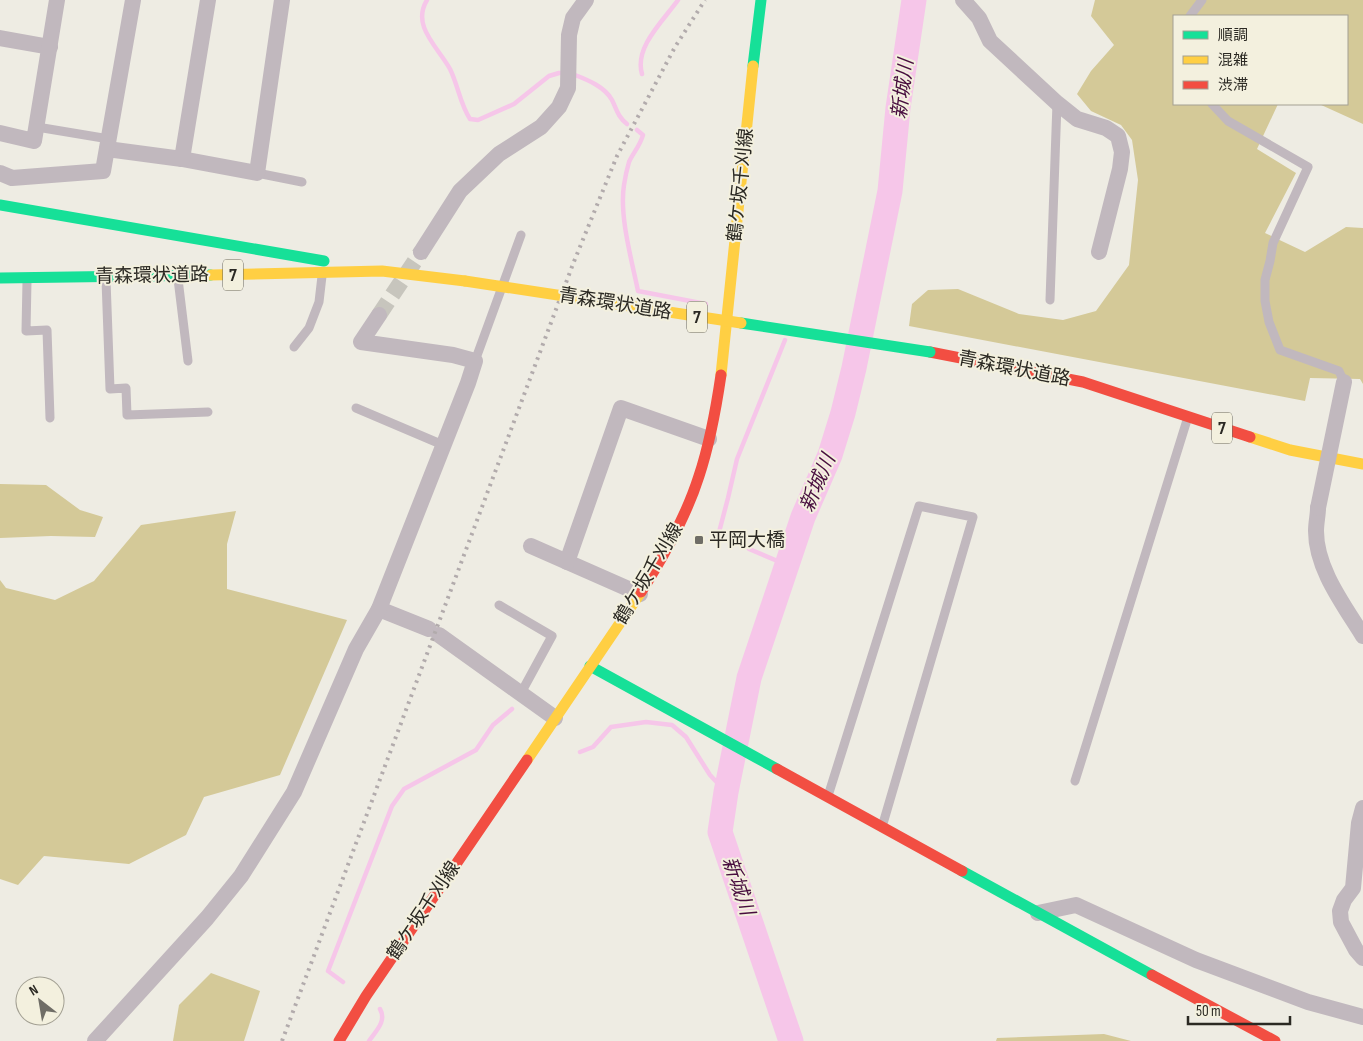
<svg xmlns="http://www.w3.org/2000/svg" width="1363" height="1041" font-family="'Sofia Sans Condensed','Noto Sans JP',sans-serif">
<style>
.forest{fill:#d4c998}
.lines{fill:none;stroke-linecap:round;stroke-linejoin:round}
.stream{stroke:#f6c6e9;stroke-width:4.5}
.river{stroke:#f6c6e9;stroke-width:25}
.street-tunnel{stroke:#c7c5bd;stroke-width:16;stroke-dasharray:16 8;stroke-linecap:butt}
.lane{stroke:#c1b8be;stroke-width:9}
.street{stroke:#c1b8be;stroke-width:16}
.fast{stroke:#16e098;stroke-width:11}
.slow{stroke:#ffcf43;stroke-width:11}
.jam{stroke:#f24e42;stroke-width:11}
.rail{stroke:#b2abac;stroke-width:4;stroke-dasharray:2.5 5;stroke-linecap:butt}
.street-bridge{stroke:#c1b8be;stroke-width:16}
.fast-bridge{stroke:#16e098;stroke-width:11}
.slow-bridge{stroke:#ffcf43;stroke-width:11}
.poi-dot{fill:#6f6d66;stroke:#f3f0de;stroke-width:2}
.labels{text-anchor:middle;dominant-baseline:central;stroke-width:4;stroke-linejoin:round;paint-order:stroke}
.shield{fill:#f3f0de;stroke:#67655b;stroke-width:1}
.shield-label{font-size:18px;font-weight:bold;fill:#2b2923}
.street-label{font-size:19px;fill:#2b2923;stroke:#f3f0de}
.poi-label{font-size:19px;fill:#2b2923;stroke:#f3f0de;text-anchor:start}
.water-label{font-size:20px;font-style:italic;fill:#480d3f;stroke:#f3f0de}
</style>
<rect width="100%" height="100%" fill="#eeece3"/>
<g class="forest">
<path d="M1095 0H1363V124L1319 104H1347V16H1174V104H1278L1257 149 1296 173 1265 233 1305 252 1346 227 1363 228V384L1360 379 1310 378 1305 401 909 326 912 304 928 290 958 289 1019 314 1063 320 1096 311 1129 265 1138 180 1132 140 1121 125 1091 111 1077 94 1091 71 1114 45 1091 16Z"/>
<path d="M0 484 46 485 80 510 103 517 95 537 51 536 0 538Z"/>
<path d="M236 511 227 544V589L347 620 280 775 204 797 186 835 129 864 44 856 18 885 0 879V580L6 588 55 600 94 581 141 525Z"/>
<path d="M211 973 260 991 244 1041H173L179 1005Z"/>
<path d="M1104 1034 1131 1041H996L997 1038Z"/>
</g>
<g class="lines">
<g class="stream">
<path d="M427 0C411 26 438 47 450 69 458 85 460 104 470 119L478 120 514 104 549 76 559 73H563"/>
<path d="M642 74C634 47 664 20 678 0"/>
<path d="M575 75C588 80 605 87 612 100 617 110 618 117 627 124"/>
<path d="M637 130 643 135C640 146 633 153 629 162 627 169 625 178 624 185 619 216 632 261 638 291L706 304"/>
<path d="M718 536 728 498 737 459 785 340"/>
<path d="M749 549 787 565"/>
<path d="M580 752 593 747 611 727 646 722 672 725 686 737 710 775 726 792"/>
<path d="M343 982 328 971 392 806 404 789 476 750 493 725 512 709"/>
<path d="M369 1041C376 1031 387 1021 380 1009"/>
</g>
<path class="river" d="M791 1041 720 832 726 792 749 678 803 517 830 455 843 413 854 368 890 191 898 108 914 0"/>
<path class="street-tunnel" d="M379 315 421 252"/>
<g class="lane">
<path d="M1190 16 1202 0"/>
<path d="M1212 104 1228 121 1308 167 1273 243 1270 261 1265 280V301L1269 322 1280 350 1339 371 1344 382"/>
<path d="M37 127 109 139"/>
<path d="M257 173 302 182"/>
<path d="M178 279 188 361"/>
<path d="M106 280 110 389 126 388 127 415 208 412"/>
<path d="M27 281 26 331 47 330 50 418"/>
<path d="M1050 300 1057 103"/>
<path d="M294 347 309 328 319 302 322 276"/>
<path d="M475 361 521 235"/>
<path d="M356 408 443 445"/>
<path d="M499 605 552 636 521 693"/>
<path d="M1075 781 1187 420"/>
<path d="M828 796 919 506 973 517 882 827"/>
</g>
<g class="street">
<path d="M963 0 979 18 990 41 1057 103 1077 119 1106 128 1118 136 1122 152 1120 169 1099 252"/>
<path d="M0 38 50 47"/>
<path d="M0 133 34 141 57 0"/>
<path d="M107 149 182 159 257 173 282 0"/>
<path d="M182 159 208 0"/>
<path d="M0 173 12 178 103 171 133 0"/>
<path d="M421 252 460 191 499 154 541 127 559 107 568 88 569 35 573 18 586 0"/>
<path d="M1318 508C1318 515 1316 523 1316 531 1316 569 1344 605 1363 636"/>
<path d="M531 546 640 594"/>
<path d="M567 562 621 408 709 439"/>
<path d="M379 609 429 629"/>
<path d="M439 635 555 718"/>
<path d="M1363 808 1359 823 1353 888 1344 900 1340 911 1341 922 1356 950 1363 958"/>
<path d="M1038 913 1076 905 1196 960 1308 1002 1363 1017"/>
<path d="M95 1041 207 918 241 876 294 792 356 649 379 609 468 383 475 361 453 355 361 342 379 315"/>
</g>
<g class="fast">
<path d="M753 66 761 0"/>
<path d="M0 205 324 261"/>
<path d="M0 278 211 275"/>
<path d="M590 666 777 769"/>
<path d="M962 871 1152 975"/>
</g>
<g class="slow">
<path d="M211 275 382 271 465 281"/>
<path d="M721 375 753 66"/>
<path d="M1250 437 1290 450 1363 464"/>
<path d="M527 760 641 592"/>
</g>
<g class="jam">
<path d="M930 352 1083 382 1250 437"/>
<path d="M641 592C664 556 686 517 699 476 710 443 716 409 721 375"/>
<path d="M777 769 962 871"/>
<path d="M1152 975 1275 1041"/>
<path d="M339 1041 366 996 527 760"/>
</g>
<path class="rail" d="M282 1041 573 264 617 156 675 47 705 0"/>
<path class="street-bridge" d="M1318 508 1344 382"/>
<path class="fast-bridge" d="M741 323 930 352"/>
<path class="slow-bridge" d="M465 281 741 323"/>
</g>
<rect class="poi-dot" x="694" y="535" width="10" height="10" rx="2.5"/>
<g class="labels">
<g class="shield">
<rect x="223" y="259.5" width="20" height="31" rx="4"/>
<rect x="687" y="301.5" width="20" height="31" rx="4"/>
<rect x="1212" y="412.5" width="20" height="31" rx="4"/>
</g>
<g class="shield-label">
<text x="233" y="275">7</text>
<text x="697" y="317">7</text>
<text x="1222" y="428">7</text>
</g>
<g class="street-label">
<text transform="translate(741 185) rotate(-84)">鶴ケ坂千刈線</text>
<text transform="translate(152 276) rotate(-1)">青森環状道路</text>
<text transform="translate(615 304) rotate(9)">青森環状道路</text>
<text transform="translate(1014 369) rotate(11)">青森環状道路</text>
<text transform="translate(649 574) rotate(-59)">鶴ケ坂千刈線</text>
<text transform="translate(424 911) rotate(-56)">鶴ケ坂千刈線</text>
</g>
<g class="poi-label">
<text x="709" y="540">平岡大橋</text>
</g>
<g class="water-label">
<text transform="translate(903 89) rotate(-83)">新城川</text>
<text transform="translate(818 483) rotate(-67)">新城川</text>
<text transform="translate(738 886) rotate(71)">新城川</text>
</g>
</g>
<rect x="1173" y="15" width="175" height="90" fill="#f3f0de" stroke="#a3a093"/>
<rect x="1183" y="31" width="25" height="8" fill="#16e098" stroke="#a3a093"/>
<text x="1218" y="40" font-size="15" fill="#2b2923">順調</text>
<rect x="1183" y="56" width="25" height="8" fill="#ffcf43" stroke="#a3a093"/>
<text x="1218" y="65" font-size="15" fill="#2b2923">混雑</text>
<rect x="1183" y="81" width="25" height="8" fill="#f24e42" stroke="#a3a093"/>
<text x="1218" y="90" font-size="15" fill="#2b2923">渋滞</text>
<g transform="translate(40 1001) rotate(329)"><circle r="24" fill="#f3f0de" stroke="#a3a093"/>
<path d="M0-4L9 19L0 12L-9 19Z" fill="#6f6d66"/>
<text y="-8" font-size="14" font-weight="bold" text-anchor="middle" fill="#2b2923">N</text>
</g>
<path d="M1188 1016v8h102v-8" fill="none" stroke="#2b2923" stroke-width="2.5"/>
<text x="1196" y="1016" font-size="15" fill="#2b2923" stroke="#f3f0de" stroke-width="4" paint-order="stroke">50 m</text>
</svg>
